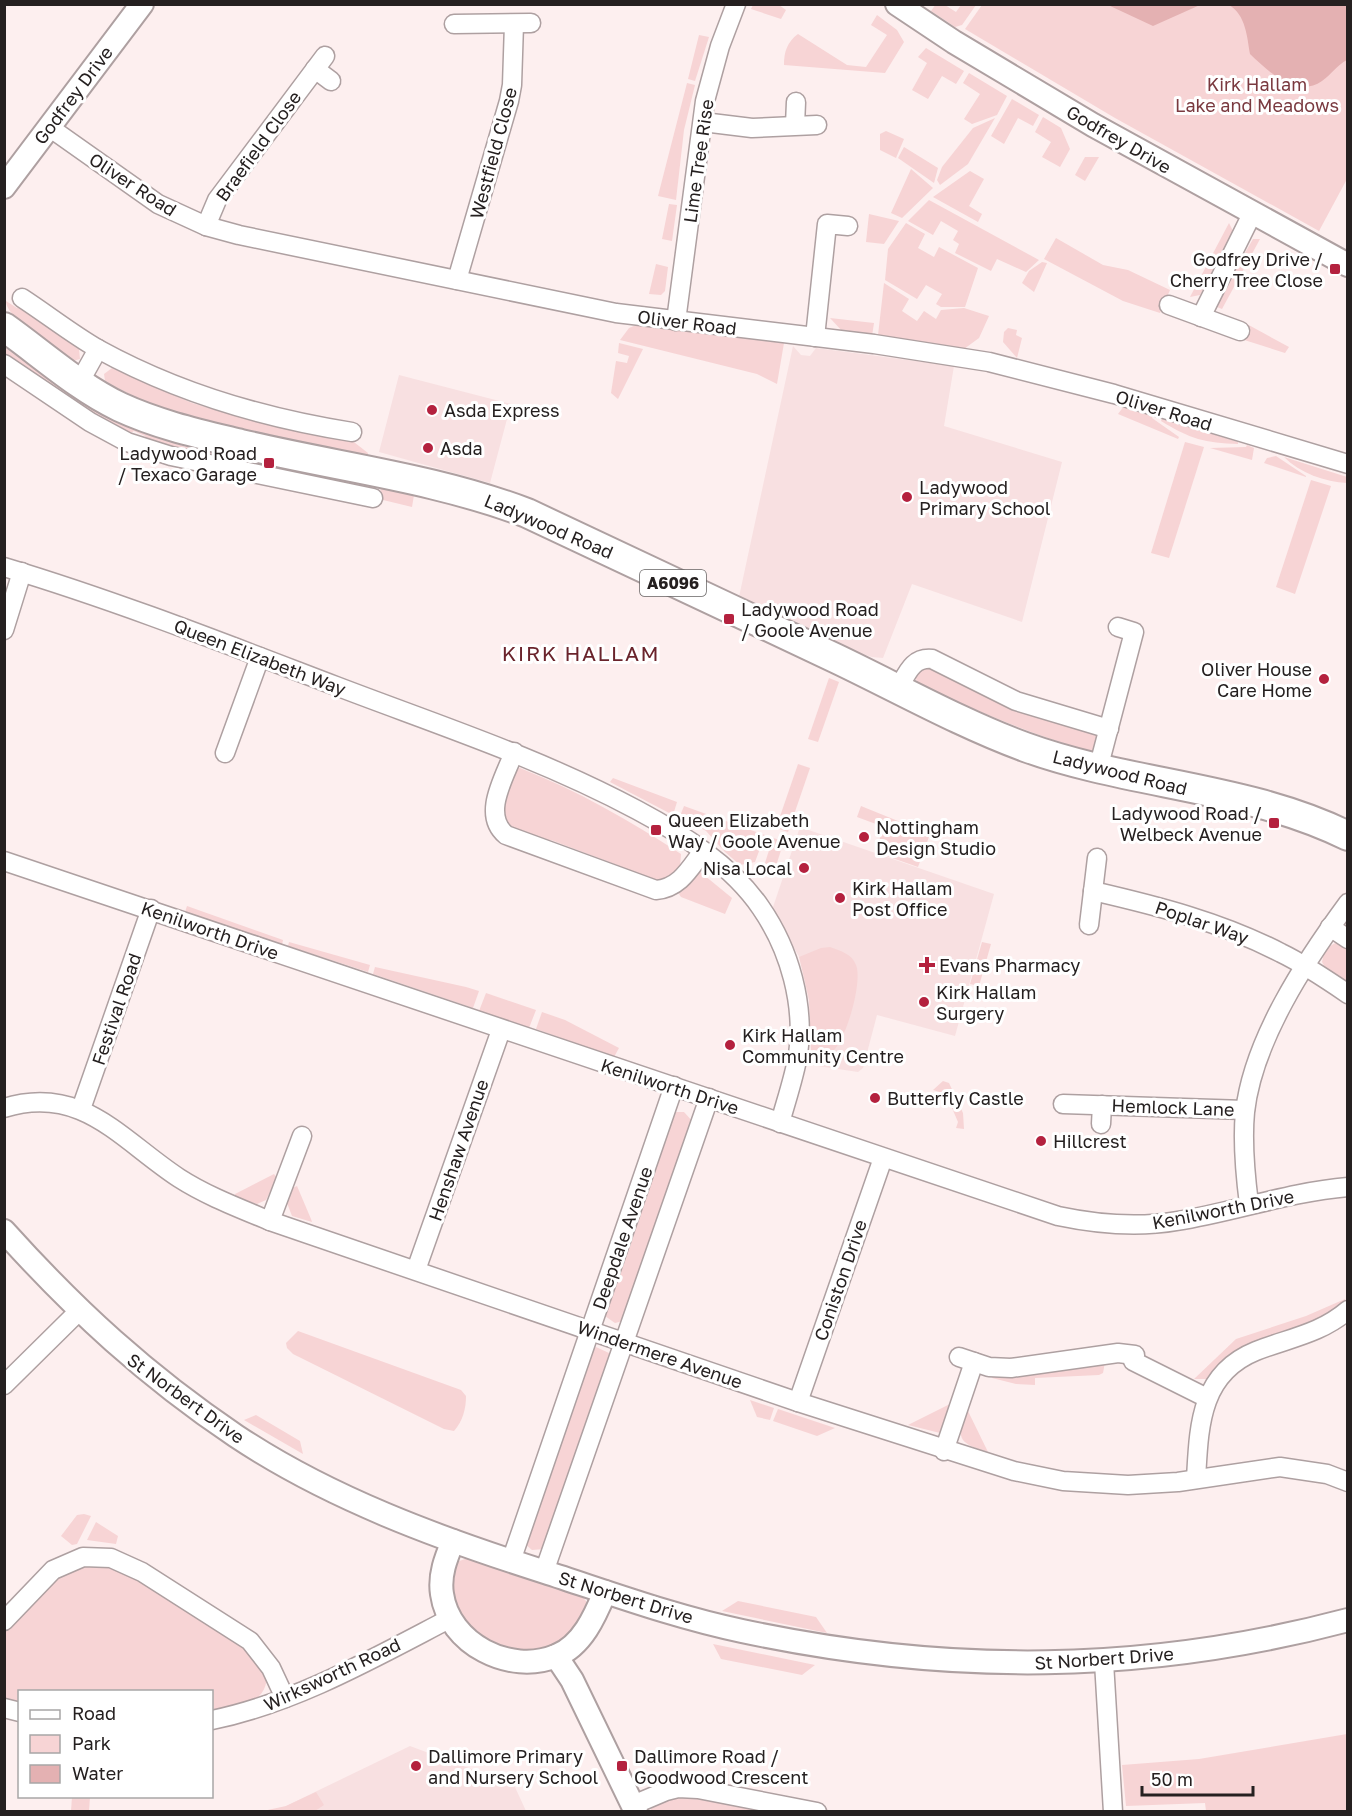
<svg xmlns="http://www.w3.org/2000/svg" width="1352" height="1816" font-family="'Golos Text',sans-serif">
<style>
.built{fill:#f8e0e1}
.green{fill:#f7d4d5}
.water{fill:#e4b1b2}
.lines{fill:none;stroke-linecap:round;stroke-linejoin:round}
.minor-casing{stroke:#aea0a1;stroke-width:21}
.tertiary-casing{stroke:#aea0a1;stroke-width:26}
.primary-casing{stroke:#aea0a1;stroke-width:32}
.minor{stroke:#fff;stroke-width:18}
.tertiary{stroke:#fff;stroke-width:22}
.primary{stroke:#fff;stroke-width:28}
.poi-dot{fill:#b4213e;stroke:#fff;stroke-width:2}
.labels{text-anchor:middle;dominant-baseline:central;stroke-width:6;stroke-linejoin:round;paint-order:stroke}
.shield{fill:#fff;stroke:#666363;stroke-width:1.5}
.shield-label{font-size:16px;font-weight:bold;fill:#252020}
.park-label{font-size:18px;fill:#7a393f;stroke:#fff}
.street-label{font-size:18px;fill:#252020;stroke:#fff}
.poi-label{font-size:18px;fill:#252020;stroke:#fff;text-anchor:start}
.quarter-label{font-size:21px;letter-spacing:1.5px;fill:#6a242c;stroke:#fff}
</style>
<rect width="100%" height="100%" fill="#fdefef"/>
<g class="built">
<path d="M793 346 801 355 810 356 816 348 954 366 944 426 1062 462 1022 622 912 584 883 658 872 657 852 651 739 597Z"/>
<path d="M399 375 511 404 490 483 379 452Z"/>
<path d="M800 827 994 894 955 1036 877 1015 863 1068 858 1072 811 1065V1013L801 960 772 910Z"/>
<path d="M410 1746 514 1785 526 1811 284 1812 286 1806Z"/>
</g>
<g class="green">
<path d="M936 4 945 5 956 12 961 5H976L962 25 955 27 931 11Z"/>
<path d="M779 5 786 10 781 19 751 9 753 5Z"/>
<path d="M982 5H1347V179L1319 231 1115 118 965 29Z"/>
<path d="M877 15 897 30 904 42 885 73 784 65C784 52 787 42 798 34L847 65 866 67 887 35 871 25Z"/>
<path d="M699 35 709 37 695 81 688 79Z"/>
<path d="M926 48 964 71 956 84 942 76 928 99 912 90 927 63 918 57Z"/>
<path d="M969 73 1007 96 997 115 972 124 964 119 980 94 963 83Z"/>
<path d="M687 83 695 85 684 130 676 200 658 196Z"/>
<path d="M1012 99 1039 115 1033 126 1018 118 1004 144 991 136Z"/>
<path d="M1043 117 1061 128 1070 149 1060 167 1042 157 1051 142 1035 132Z"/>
<path d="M995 118 968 164 940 185 937 180 942 167 973 128Z"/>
<path d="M886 131 904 139 896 158 880 150V134Z"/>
<path d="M904 147 938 168 934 183 898 158Z"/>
<path d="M1085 157H1099L1085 181 1075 175Z"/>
<path d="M911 169 933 188 902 218 891 213Z"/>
<path d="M970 171 984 179 969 206 982 214 978 222 933 197Z"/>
<path d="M929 200 1039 260 1026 272 997 259 991 271 955 253 959 244 953 240 958 231 941 221 933 235 908 221Z"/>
<path d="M669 204 677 205 672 241 662 239Z"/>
<path d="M869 214 899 221 884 244 866 242Z"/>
<path d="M906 223 925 234 918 248 934 257 939 247 978 268 965 307H941L936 304 942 294 926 285 917 299 885 280 888 249Z"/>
<path d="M1229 223 1233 231 1200 295 1190 297Z"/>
<path d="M1056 238 1103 265 1128 270 1170 290 1160 313 1123 301 1044 259Z"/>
<path d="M1253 239H1260L1222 309 1217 307 1216 303Z"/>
<path d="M1042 262 1047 263 1034 292 1022 283 1029 271Z"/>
<path d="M656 264 668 267 665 291 661 295 649 294Z"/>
<path d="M884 283 909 299 902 311 917 321 924 311 936 319 941 310 964 308 989 316 979 338 964 349 878 335Z"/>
<path d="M6 301 17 308 19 306 79 349 80 359 73 361C58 350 6 319 6 301Z"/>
<path d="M830 318 874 323 872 336 843 332Z"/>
<path d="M1245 323 1289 347 1285 353 1238 338Z"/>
<path d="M636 325 784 343 777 384 757 374 620 340 629 328Z"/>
<path d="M1008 328 1017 330 1016 335 1022 338 1017 358 1003 342 1004 332Z"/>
<path d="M619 343 643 349 618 399 611 393 616 361 627 363 629 356 618 353Z"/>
<path d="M4 347C58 384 114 422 177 444 204 453 234 457 262 463V466L376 485 375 492 147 441 145 436 134 431 129 434 117 430 5 358Z"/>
<path d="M112 368 192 403 249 420 350 439 368 453V456C279 439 183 427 105 381L104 374Z"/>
<path d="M1124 406 1153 415 1152 418 1179 437 1178 439 1118 414Z"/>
<path d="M1162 418 1238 442V444C1205 443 1190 439 1161 421Z"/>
<path d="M1185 442 1204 447 1169 558 1151 553Z"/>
<path d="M1247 445 1254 448 1252 460 1210 448 1246 447Z"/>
<path d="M1276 456 1306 476V477L1264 463 1267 458Z"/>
<path d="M1284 457 1347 477V483C1325 482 1300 473 1284 457Z"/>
<path d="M1311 480 1331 486 1295 594 1276 587Z"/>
<path d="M381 487 414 495 412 507 379 499Z"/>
<path d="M928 666C981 692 1033 720 1093 731L1097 735 1095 750 1091 752C1030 734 974 710 917 683L915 674Z"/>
<path d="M829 678 839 682 818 742 808 739Z"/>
<path d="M798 764 810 768 788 832 776 828Z"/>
<path d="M520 768C578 791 629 820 681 854L680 868 662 884 625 873 617 865 551 840 540 842 506 827 499 803 513 770Z"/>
<path d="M613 778 677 802 673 815 610 782Z"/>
<path d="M684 806 765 835 755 862 740 865 725 852 706 831 680 816Z"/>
<path d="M861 806 930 834 918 867 875 852 884 827 857 817Z"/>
<path d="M773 838 784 841 774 872 763 869Z"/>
<path d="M699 871 732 898 725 914 681 897 679 894 689 878Z"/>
<path d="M187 906 283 940 282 945 185 912Z"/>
<path d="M289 942 370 965 368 972 288 946Z"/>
<path d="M982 942 991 944 979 986 970 984Z"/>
<path d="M1337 942 1347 944V985L1327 971 1322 962 1325 949Z"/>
<path d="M830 947C841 951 852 954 856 965 863 981 846 1042 831 1053L811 1052 809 999 799 957 821 948Z"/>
<path d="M375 967 466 987 479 991 473 1008 373 974Z"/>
<path d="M486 993 536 1010 529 1028 479 1011Z"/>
<path d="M542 1012 565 1020 619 1048 614 1057 536 1029Z"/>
<path d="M943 1081 949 1083 963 1113 964 1129 956 1128 958 1122 946 1094 933 1090Z"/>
<path d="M676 1112H684L693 1122 627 1320 615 1323 605 1316 671 1115Z"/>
<path d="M274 1174 277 1178 266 1200 257 1204 235 1197V1194Z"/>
<path d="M297 1186 311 1219 312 1222 292 1216 287 1203 290 1189Z"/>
<path d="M1345 1299 1347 1303 1211 1379H1194L1236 1339 1306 1316Z"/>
<path d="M298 1331 461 1390 466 1396C466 1408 463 1421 454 1431L444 1429 293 1354 287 1348 286 1343Z"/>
<path d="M596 1347 609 1353 611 1361 544 1549 532 1550 525 1544 589 1353Z"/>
<path d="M1105 1362 1103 1373 1099 1375 1035 1378V1385L1016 1384 992 1378 994 1372Z"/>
<path d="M750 1400 774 1408 770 1420 757 1417Z"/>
<path d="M950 1404 940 1433 908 1425Z"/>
<path d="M966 1407 988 1452C956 1443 957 1437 966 1407Z"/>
<path d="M778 1409 835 1428 817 1436 773 1421Z"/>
<path d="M256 1415 300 1441 303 1454 244 1420Z"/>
<path d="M84 1514 91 1516 77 1544 72 1545 61 1536 77 1515Z"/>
<path d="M96 1522 118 1536 116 1544 87 1540Z"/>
<path d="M473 1556 581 1595 586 1601 587 1612 571 1638 527 1655 476 1640 449 1599 454 1563Z"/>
<path d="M110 1562 239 1637 267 1673C268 1706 237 1706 212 1713V1692H20L19 1704 5 1700V1629L26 1606 70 1567Z"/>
<path d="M738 1601 816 1617 827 1633 722 1611Z"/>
<path d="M713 1644 815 1665 802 1675 721 1659Z"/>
<path d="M1347 1734V1811H1206L1205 1803 1126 1806 1122 1765 1199 1759Z"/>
<path d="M316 1792 324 1805 315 1811H263L286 1806Z"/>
<path d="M680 1793 789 1811 650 1812 654 1802Z"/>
<path d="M72 1797H90L89 1811H71Z"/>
</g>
<g class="water">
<path d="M1108 5H1200L1153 26Z"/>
<path d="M1229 5H1347V60C1337 65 1332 74 1322 81 1296 99 1268 71 1250 54 1247 37 1246 15 1229 5Z"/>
</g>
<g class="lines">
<g class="minor-casing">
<g id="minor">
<path d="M454 24 531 23"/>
<path d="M315 69 331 81"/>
<path d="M703 122 752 128 817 125"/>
<path d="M795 125 796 102"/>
<path d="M49 127 158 204 206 226 239 235 616 313 874 344 989 362 1114 394 1348 464"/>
<path d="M206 226 217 200 325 56"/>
<path d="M457 280 509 101 512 85 514 24"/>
<path d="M22 298C48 315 72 334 98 349 178 393 263 418 352 432"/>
<path d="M1169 305 1240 331"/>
<path d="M1201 317 1252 214"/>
<path d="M676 321 705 101 720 46 736 4"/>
<path d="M815 337 827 224 848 226"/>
<path d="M4 364 90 422 127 442 171 456 373 498"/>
<path d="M79 383 98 349"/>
<path d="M4 567C117 601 226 644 336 686 438 725 540 758 637 810 682 834 732 865 761 908 790 950 805 1005 798 1055 794 1078 786 1101 780 1123"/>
<path d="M4 630 22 572"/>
<path d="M898 689C907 674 912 657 932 659L1016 701 1109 729"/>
<path d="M514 752C505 777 481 814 506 835L656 890C680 888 690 868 703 851"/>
<path d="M225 753 260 657"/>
<path d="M1098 769 1134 632 1118 627"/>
<path d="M4 861 1058 1216C1096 1224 1137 1228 1177 1221 1234 1212 1289 1192 1348 1187"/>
<path d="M1093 891C1158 906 1221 922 1281 953 1304 964 1326 979 1348 994"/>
<path d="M1089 925 1097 858"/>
<path d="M1330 927 1348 939"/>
<path d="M1063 1104 1245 1110"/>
<path d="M4 1108C82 1084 121 1140 179 1178 207 1196 239 1208 270 1221L798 1402 1014 1471 1063 1481 1128 1485 1178 1482 1280 1467 1327 1474 1348 1482"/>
<path d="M81 1109 151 909"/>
<path d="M1101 1124 1102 1105"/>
<path d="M1249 1204C1245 1173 1242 1143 1245 1112 1253 1040 1306 960 1348 903"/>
<path d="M270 1221 302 1136"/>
<path d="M416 1270 501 1030"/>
<path d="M959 1357 989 1367 1011 1368 1118 1353 1135 1355"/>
<path d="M1133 1361 1207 1398"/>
<path d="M4 1385 80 1310"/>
<path d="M798 1402 883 1158"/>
<path d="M944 1451 974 1362"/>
<path d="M1196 1479C1199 1428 1199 1374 1256 1351 1289 1338 1320 1334 1348 1310"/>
<path d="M511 1561 674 1086"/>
<path d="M544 1572 709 1098"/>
<path d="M4 1621 53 1570 83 1557 111 1558 142 1572 250 1641 271 1668 285 1698"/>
<path d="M1104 1662 1113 1812"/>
<path d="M4 1708 20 1712"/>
<path d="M212 1720C295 1703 374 1658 449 1619"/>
<path d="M633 1805 666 1791 678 1788 698 1789 817 1812"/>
</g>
</g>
<g class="tertiary-casing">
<g id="tertiary">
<path d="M897 4 954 42 1093 125 1348 265"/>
<path d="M4 187 142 4"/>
<path d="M4 1231C76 1311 147 1376 236 1436 329 1498 438 1538 545 1572 610 1593 675 1617 742 1631 948 1675 1144 1674 1348 1620"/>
<path d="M453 1541C446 1558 439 1575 442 1594 449 1644 510 1675 556 1656 582 1646 595 1616 605 1592"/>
<path d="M556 1656 572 1680 636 1812"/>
</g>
</g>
<g class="primary-casing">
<path id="primary" d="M4 327C42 354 78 387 120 407 159 425 200 434 241 444 337 467 435 478 527 513 630 562 733 609 835 658 898 688 960 723 1025 747 1129 785 1247 786 1348 836"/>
</g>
<use href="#minor" class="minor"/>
<use href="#tertiary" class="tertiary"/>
<use href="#primary" class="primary"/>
</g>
<g class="poi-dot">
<rect x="1329" y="263" width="12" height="12" rx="3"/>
<circle cx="432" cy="410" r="6"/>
<circle cx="428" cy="448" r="6"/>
<rect x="263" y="457" width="12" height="12" rx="3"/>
<circle cx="907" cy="497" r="6"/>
<rect x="723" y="613" width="12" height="12" rx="3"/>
<circle cx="1324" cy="679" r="6"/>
<rect x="1268" y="817" width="12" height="12" rx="3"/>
<rect x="650" y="824" width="12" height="12" rx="3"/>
<circle cx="864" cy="837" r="6"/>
<circle cx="804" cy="868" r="6"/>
<circle cx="840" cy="898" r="6"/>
<path d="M924 956h6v6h6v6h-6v6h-6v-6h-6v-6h6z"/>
<circle cx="924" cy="1002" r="6"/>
<circle cx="730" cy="1045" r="6"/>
<circle cx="875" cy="1098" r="6"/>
<circle cx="1041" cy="1141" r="6"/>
<circle cx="416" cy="1766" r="6"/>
<rect x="616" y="1760" width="12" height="12" rx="3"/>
</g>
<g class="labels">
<rect class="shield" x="640" y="570" width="66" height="26" rx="4.5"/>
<g class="shield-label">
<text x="673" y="583">A6096</text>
</g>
<g class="park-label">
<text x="1257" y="84">Kirk Hallam<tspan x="1257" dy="21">Lake and Meadows</tspan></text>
</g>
<g class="street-label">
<text transform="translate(73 95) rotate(-53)">Godfrey Drive</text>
<text transform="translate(1119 139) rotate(30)">Godfrey Drive</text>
<text transform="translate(258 146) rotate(-54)">Braefield Close</text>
<text transform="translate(493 153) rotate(-75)">Westfield Close</text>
<text transform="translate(698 161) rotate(-82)">Lime Tree Rise</text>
<text transform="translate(133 184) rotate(33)">Oliver Road</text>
<text transform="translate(687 322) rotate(7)">Oliver Road</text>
<text transform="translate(1164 410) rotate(17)">Oliver Road</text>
<text transform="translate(549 526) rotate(23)">Ladywood Road</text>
<text transform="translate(260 657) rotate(21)">Queen Elizabeth Way</text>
<text transform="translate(1120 772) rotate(14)">Ladywood Road</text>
<text transform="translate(1202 922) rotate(19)">Poplar Way</text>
<text transform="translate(210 930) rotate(19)">Kenilworth Drive</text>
<text transform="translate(116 1009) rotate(-71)">Festival Road</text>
<text transform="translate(670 1086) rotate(18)">Kenilworth Drive</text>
<text transform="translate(1173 1107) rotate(2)">Hemlock Lane</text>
<text transform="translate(458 1150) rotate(-71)">Henshaw Avenue</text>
<text transform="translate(1223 1209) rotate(-11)">Kenilworth Drive</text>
<text transform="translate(622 1238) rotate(-71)">Deepdale Avenue</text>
<text transform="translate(840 1280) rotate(-71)">Coniston Drive</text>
<text transform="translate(660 1354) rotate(19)">Windermere Avenue</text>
<text transform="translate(186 1398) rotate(36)">St Norbert Drive</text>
<text transform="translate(626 1597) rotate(17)">St Norbert Drive</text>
<text transform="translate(1104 1658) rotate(-4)">St Norbert Drive</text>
<text transform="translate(332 1674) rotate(-25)">Wirksworth Road</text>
</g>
<g class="poi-label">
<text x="1323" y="259" text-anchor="end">Godfrey Drive /<tspan x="1323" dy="21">Cherry Tree Close</tspan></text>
<text x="444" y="410">Asda Express</text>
<text x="440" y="448">Asda</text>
<text x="257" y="453" text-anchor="end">Ladywood Road<tspan x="257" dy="21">/ Texaco Garage</tspan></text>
<text x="919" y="487">Ladywood<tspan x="919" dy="21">Primary School</tspan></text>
<text x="741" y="609">Ladywood Road<tspan x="741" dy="21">/ Goole Avenue</tspan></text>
<text x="1312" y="669" text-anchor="end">Oliver House<tspan x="1312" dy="21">Care Home</tspan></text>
<text x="1262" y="813" text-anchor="end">Ladywood Road /<tspan x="1262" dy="21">Welbeck Avenue</tspan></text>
<text x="668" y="820">Queen Elizabeth<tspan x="668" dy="21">Way / Goole Avenue</tspan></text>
<text x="876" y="827">Nottingham<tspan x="876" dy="21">Design Studio</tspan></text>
<text x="792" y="868" text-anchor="end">Nisa Local</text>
<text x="852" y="888">Kirk Hallam<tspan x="852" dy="21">Post Office</tspan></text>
<text x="939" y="965">Evans Pharmacy</text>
<text x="936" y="992">Kirk Hallam<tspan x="936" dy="21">Surgery</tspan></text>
<text x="742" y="1035">Kirk Hallam<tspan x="742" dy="21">Community Centre</tspan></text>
<text x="887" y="1098">Butterfly Castle</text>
<text x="1053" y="1141">Hillcrest</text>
<text x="428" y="1756">Dallimore Primary<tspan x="428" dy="21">and Nursery School</tspan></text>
<text x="634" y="1756">Dallimore Road /<tspan x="634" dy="21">Goodwood Crescent</tspan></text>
</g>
<g class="quarter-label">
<text x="581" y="653">KIRK HALLAM</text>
</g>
</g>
<rect width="1352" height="1816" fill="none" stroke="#252020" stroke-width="12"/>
<rect x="18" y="1690" width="195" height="108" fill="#ffffff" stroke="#a8a6a6" stroke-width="1.5"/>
<rect x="30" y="1710" width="30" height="9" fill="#ffffff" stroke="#a8a6a6" stroke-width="1.5"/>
<text x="72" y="1720" font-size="18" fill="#252020">Road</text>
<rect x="30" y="1735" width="30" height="18" fill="#f7d4d5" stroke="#a8a6a6" stroke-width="1.5"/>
<text x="72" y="1750" font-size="18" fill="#252020">Park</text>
<rect x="30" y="1765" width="30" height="18" fill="#e4b1b2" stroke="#a8a6a6" stroke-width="1.5"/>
<text x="72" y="1780" font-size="18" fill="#252020">Water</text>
<path d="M1142 1786v9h111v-9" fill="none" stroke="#252020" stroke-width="3"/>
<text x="1151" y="1786" font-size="18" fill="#252020" stroke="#ffffff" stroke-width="4.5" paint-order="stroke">50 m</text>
</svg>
